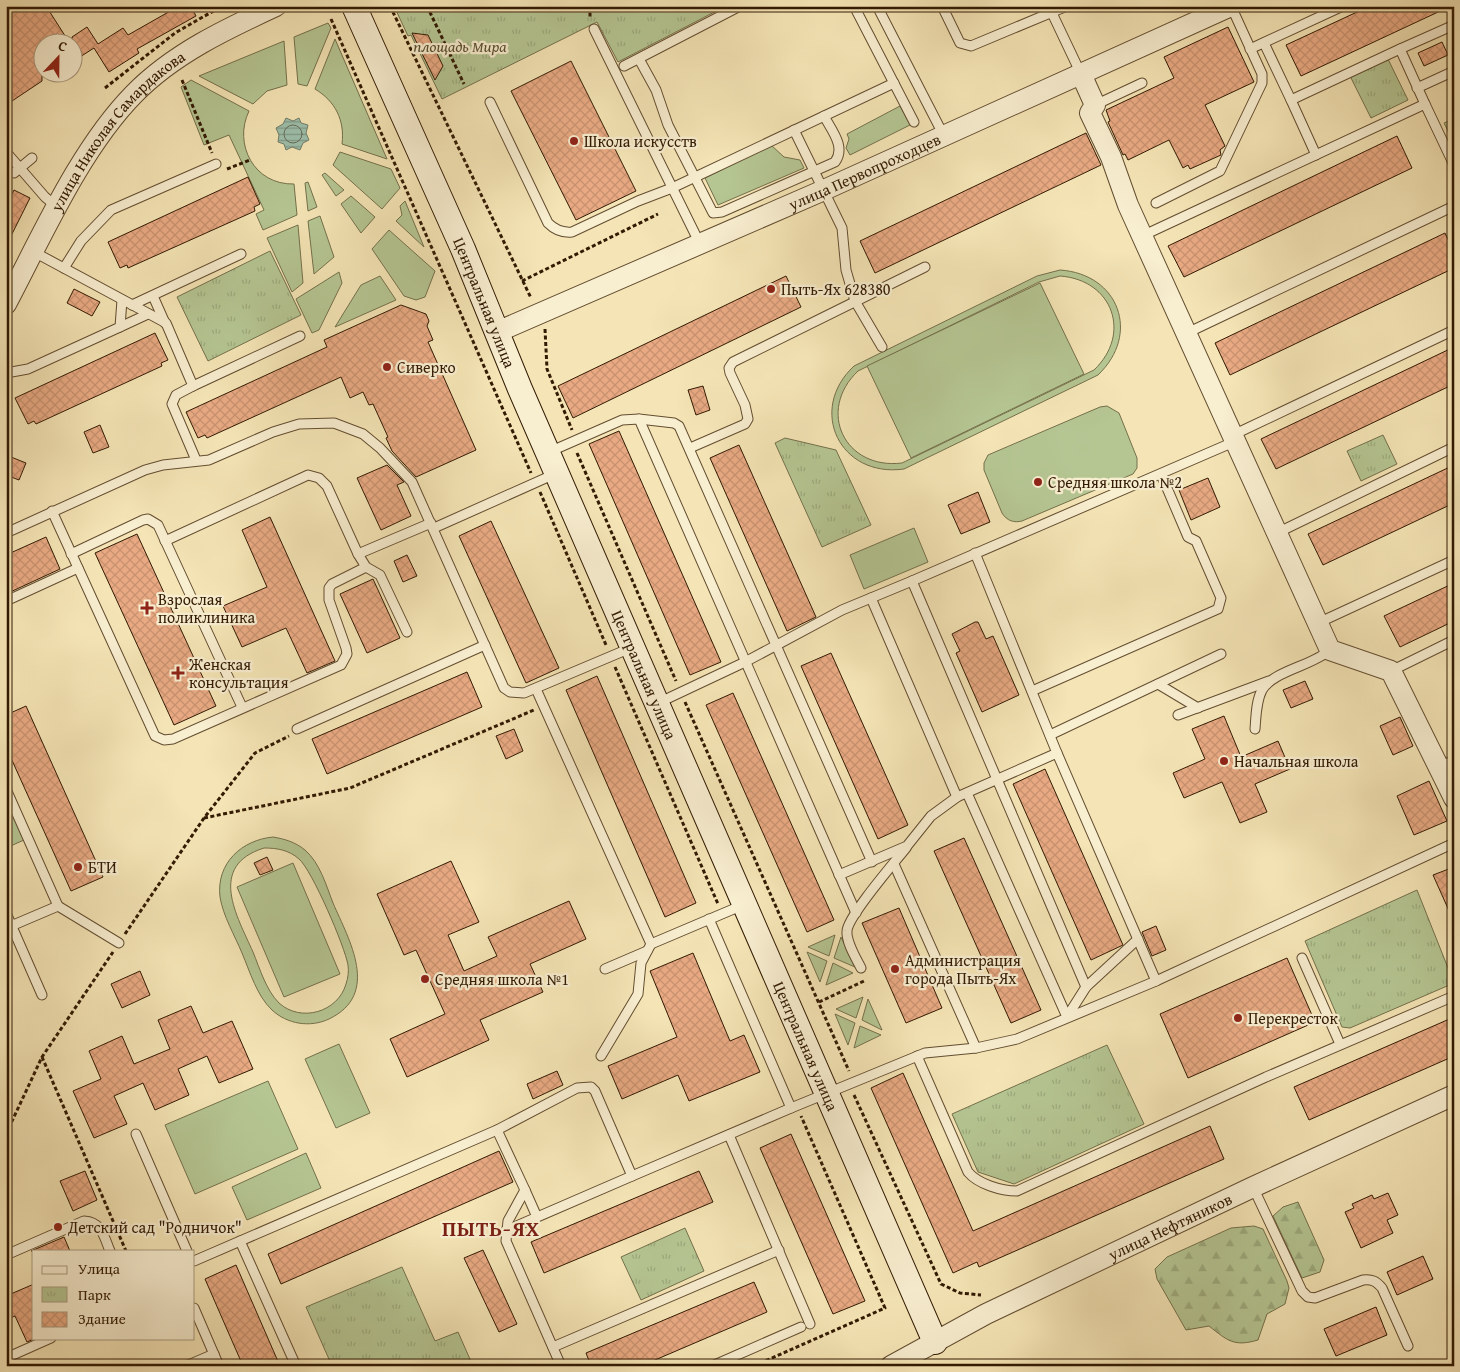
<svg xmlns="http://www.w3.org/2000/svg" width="1460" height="1372" font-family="'Gentium Book Plus',serif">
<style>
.green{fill:#b5c693;stroke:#74704b;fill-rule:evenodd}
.forest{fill:url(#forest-firs);stroke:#74704b}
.park{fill:url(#park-tufts);stroke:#74704b}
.water{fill:url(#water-rules);stroke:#727d68}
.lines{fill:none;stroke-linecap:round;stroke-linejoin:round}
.shore{stroke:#686c57;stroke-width:1}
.building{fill:url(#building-cross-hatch);stroke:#321a03}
.service-casing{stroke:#634d30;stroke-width:11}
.tertiary-casing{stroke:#634d30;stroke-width:22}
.secondary-casing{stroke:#321a03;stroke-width:26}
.path{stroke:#321a03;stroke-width:3;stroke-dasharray:4 2.5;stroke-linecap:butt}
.service{stroke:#f8eed0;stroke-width:9}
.tertiary{stroke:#f8eed0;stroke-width:20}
.secondary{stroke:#f8eed0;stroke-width:24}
.poi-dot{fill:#8f2418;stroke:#f8eed0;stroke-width:2}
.labels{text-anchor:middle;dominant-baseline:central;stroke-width:4.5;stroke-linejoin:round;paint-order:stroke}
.park-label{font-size:16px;font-style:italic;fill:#594e2e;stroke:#f8eed0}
.street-label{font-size:16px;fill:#321a03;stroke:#f8eed0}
.poi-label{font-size:16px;fill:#321a03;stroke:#f8eed0;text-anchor:start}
.district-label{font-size:21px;font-weight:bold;letter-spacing:1px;fill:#7a1f14;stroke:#f8eed0}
</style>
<defs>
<pattern id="forest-firs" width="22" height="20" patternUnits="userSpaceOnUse" patternTransform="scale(1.25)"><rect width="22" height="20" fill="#b5c693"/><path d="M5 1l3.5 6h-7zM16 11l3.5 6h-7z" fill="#9caa7d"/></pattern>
<pattern id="park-tufts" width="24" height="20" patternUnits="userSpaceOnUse" patternTransform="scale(1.25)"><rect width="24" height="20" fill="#b5c693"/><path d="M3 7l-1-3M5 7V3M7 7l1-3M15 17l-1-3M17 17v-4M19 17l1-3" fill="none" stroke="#9caa7d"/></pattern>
<pattern id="water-rules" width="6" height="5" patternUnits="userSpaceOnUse" patternTransform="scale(1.25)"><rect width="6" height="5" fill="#9dbfab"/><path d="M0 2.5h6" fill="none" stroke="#819a89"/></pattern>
<pattern id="building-cross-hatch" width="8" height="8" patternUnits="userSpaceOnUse" patternTransform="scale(1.25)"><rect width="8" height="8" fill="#e9aa83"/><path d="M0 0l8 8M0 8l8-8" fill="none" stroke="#c89270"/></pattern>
</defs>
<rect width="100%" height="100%" fill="#f5e5b6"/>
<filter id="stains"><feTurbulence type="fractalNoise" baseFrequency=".004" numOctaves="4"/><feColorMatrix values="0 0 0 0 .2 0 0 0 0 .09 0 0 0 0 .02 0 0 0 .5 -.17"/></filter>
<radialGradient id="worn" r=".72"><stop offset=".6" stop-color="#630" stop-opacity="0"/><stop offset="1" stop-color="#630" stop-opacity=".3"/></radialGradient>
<g class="green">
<path d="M328 23 331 28 307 86 298 84 294 37Z"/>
<path d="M335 39 387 159 342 144C345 120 335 101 315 89Z"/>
<path d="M284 41 287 85 267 91 253 104 199 76Z"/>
<path d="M191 80 249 111C233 144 254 185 294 184L297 215 263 230 256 214 264 210 229 135 204 145 181 87Z"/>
<path d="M900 106 910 125 850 155 846 148 849 139 847 134Z"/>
<path d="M771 145 784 157 800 160 804 168 718 205 705 178Z"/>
<path d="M340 152 391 169 400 188 382 209 333 165Z"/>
<path d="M325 173 344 190 336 196 322 175Z"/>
<path d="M308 182 317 207 308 211 305 183Z"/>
<path d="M351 196 375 217 361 233 341 204Z"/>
<path d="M405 201 424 247 396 221 402 215 400 206Z"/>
<path d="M320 216 334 257 314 274 308 221Z"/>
<path d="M298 225 303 283 292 292 267 238Z"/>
<path d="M389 230 435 271 425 297 416 300 404 296 372 249Z"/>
<path d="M1060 270C1119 274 1141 334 1098 375L904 469C840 478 807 410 854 366L1037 276ZM1060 276C1113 280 1132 334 1094 370L902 463C845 470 816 411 858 371L1039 282Z"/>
<path d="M339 272 342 283 319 330 312 333 296 299Z"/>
<path d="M380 276 396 300 335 327 361 285Z"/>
<path d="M1040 283 1084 374 911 458 867 366Z"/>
<path d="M1107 406 1119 413 1137 458V468L1133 474 1022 521C1014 523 1007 521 1002 513L984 470V463L988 455 1100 407Z"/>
<path d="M914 528 928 562 864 589 850 555Z"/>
<path d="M273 837C285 839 295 842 305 850 320 863 326 885 333 903 349 940 381 994 329 1019 310 1028 287 1024 272 1010 257 996 250 972 242 953 235 936 223 916 220 897 216 863 242 840 273 837ZM264 848C277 848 289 850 299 859 312 870 345 947 348 965 349 971 348 978 346 984 338 1012 301 1023 279 1003 266 990 260 969 253 952 237 916 207 866 264 848Z"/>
<path d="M293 863 340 974 284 997 237 887Z"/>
<path d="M835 935 829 956 808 947Z"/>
<path d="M841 937 855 967 834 958Z"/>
<path d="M807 952 827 961 820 982Z"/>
<path d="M833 963 853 973 826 985Z"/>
<path d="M863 997 856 1018 836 1009Z"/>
<path d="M868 999 882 1030 862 1020Z"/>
<path d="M835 1014 855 1023 848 1045Z"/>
<path d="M860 1026 881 1035 854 1048Z"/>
<path d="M339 1044 370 1113 336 1128 305 1059Z"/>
<path d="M268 1081 298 1149 195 1194 165 1125Z"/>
<path d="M306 1153 321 1188 247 1220 232 1187Z"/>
</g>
<g class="forest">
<path d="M1298 1202 1324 1260 1320 1272 1302 1278 1273 1216 1283 1207Z"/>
<path d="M1254 1226 1263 1229 1287 1281 1289 1288 1285 1304 1267 1314 1258 1340C1234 1347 1228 1341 1209 1326L1186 1330 1157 1279 1155 1269 1167 1257 1231 1228Z"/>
</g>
<g class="park">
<path d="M394 6H726L618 62 597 22 442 99 411 35 408 36Z"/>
<path d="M1388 59 1408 100 1371 118 1350 76Z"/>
<path d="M1454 119V143L1444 123Z"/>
<path d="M270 251 301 315 208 361 177 297Z"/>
<path d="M1383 435 1397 464 1361 481 1347 451Z"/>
<path d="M785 438 836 450 871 525 822 547 775 443Z"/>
<path d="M6 800 24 840 6 848Z"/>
<path d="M1417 890 1454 983 1350 1028 1342 1027 1305 941Z"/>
<path d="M1107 1045 1144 1124 1014 1184 978 1172 952 1114Z"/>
<path d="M685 1228 704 1271 641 1300 621 1257Z"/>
<path d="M402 1267 435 1341 458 1332 473 1366H332L306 1307Z"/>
</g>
<path class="water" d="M286 118 293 121 299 118 301 123 308 125 306 133 309 140 303 143 300 150 292 147 286 150 284 144 278 142 279 135 276 128 283 124Z"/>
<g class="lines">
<circle class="shore" cx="293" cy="134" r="9"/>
</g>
<g class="building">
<path d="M12 6H46L69 42H42V81L6 105V10Z"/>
<path d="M179 6H191L196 16 137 49 139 53 109 72 94 48 72 62V37L87 27 98 44 123 28 128 35Z"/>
<path d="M1370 6H1451L1301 76 1286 45Z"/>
<path d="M1228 27 1254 82 1205 105 1225 146 1220 150 1221 155 1190 169 1188 165 1183 168 1169 140 1128 160 1125 154 1123 155 1108 122 1110 121 1106 110 1174 78 1164 57Z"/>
<path d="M412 33 428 35 443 66 435 80Z"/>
<path d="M1442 42 1448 55 1424 66 1418 53Z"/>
<path d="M571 61 636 191 576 220 511 91Z"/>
<path d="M1086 133 1101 165 875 273 860 241Z"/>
<path d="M1397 136 1412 168 1184 277 1168 246Z"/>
<path d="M248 177 260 204 254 207 255 211 128 268 127 265 120 268 108 242Z"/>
<path d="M14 190 30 198 6 246V206Z"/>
<path d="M1445 233 1454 252V268L1230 375 1215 343Z"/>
<path d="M786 276 801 307 573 418 558 386Z"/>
<path d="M74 289 100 302 92 316 67 303Z"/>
<path d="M401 305 426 314 429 321 427 326 433 340 428 342 476 450 416 477 392 451 386 438 388 437 373 404 369 405 363 392 350 398 341 377 207 438 205 435 198 438 186 412 327 347 324 340Z"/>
<path d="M155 333 168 360 161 363 162 366 36 424 34 421 28 424 15 398Z"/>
<path d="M1454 347V384L1276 469 1261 439Z"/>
<path d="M703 386 710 410 696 415 688 390Z"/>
<path d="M100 425 109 447 93 453 84 432Z"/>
<path d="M619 431 721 662 690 675 589 444Z"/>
<path d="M739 445 816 617 787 631 710 458Z"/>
<path d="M6 455 26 463 19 480 6 475Z"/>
<path d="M387 465 404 482 397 485 411 516 381 530 357 478Z"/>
<path d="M1454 465V503L1323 565 1308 534Z"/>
<path d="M1208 478 1220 507 1191 520 1179 490Z"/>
<path d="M978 492 990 522 961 534 948 505Z"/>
<path d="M270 517 335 661 307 673 286 628 242 647 223 606 267 587 242 530Z"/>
<path d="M491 521 559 668 526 683 459 536Z"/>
<path d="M137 534 216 706 174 725 95 553Z"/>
<path d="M46 537 60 569 6 594V555Z"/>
<path d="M407 555 417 576 403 582 394 561Z"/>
<path d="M373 579 400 638 367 653 340 594Z"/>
<path d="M1454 583V621L1400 647 1384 616Z"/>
<path d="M975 622H978L986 639 993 636 1019 695 982 712 956 653 960 651 952 634Z"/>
<path d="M831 653 908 825 878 839 801 666Z"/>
<path d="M467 672 482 707 327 774 312 739Z"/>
<path d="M597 676 696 903 665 917 566 690Z"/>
<path d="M1305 681 1313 699 1291 708 1283 690Z"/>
<path d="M733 693 834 920 807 932 706 705Z"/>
<path d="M26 706 103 877 71 891 6 747V715Z"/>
<path d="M1224 716 1241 757 1278 741 1290 769 1255 784 1267 812 1240 823 1222 782 1184 798 1173 773 1205 759 1192 729Z"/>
<path d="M1400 717 1413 746 1393 755 1380 726Z"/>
<path d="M514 729 523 751 506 759 496 736Z"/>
<path d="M1045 769 1123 945 1091 960 1013 784Z"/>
<path d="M1429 781 1447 821 1414 835 1397 796Z"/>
<path d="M964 838 1041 1010 1011 1023 934 851Z"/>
<path d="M267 857 273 870 260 875 254 863Z"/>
<path d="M451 861 479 922 448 935 464 971 497 956 488 937 569 901 586 939 530 964 543 992 480 1020 489 1040 407 1077 390 1039 445 1014 416 950 404 955 377 894Z"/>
<path d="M1454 867V922L1433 875Z"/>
<path d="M899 908 942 1008 906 1023 862 923Z"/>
<path d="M1156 926 1166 950 1152 956 1142 932Z"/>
<path d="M693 953 730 1041 744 1035 760 1072 689 1101 678 1075 622 1099 608 1066 677 1037 650 971Z"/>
<path d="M1287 958 1315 1022 1188 1078 1160 1014Z"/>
<path d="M140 971 150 995 122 1008 111 984Z"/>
<path d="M191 1006 203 1033 232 1021 253 1069 219 1083 207 1056 178 1069 189 1095 155 1110 143 1083 114 1096 127 1124 94 1138 73 1091 101 1079 89 1051 122 1036 134 1064 170 1049 158 1020Z"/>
<path d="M1454 1017V1056L1309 1120 1294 1087Z"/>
<path d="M557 1071 563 1085 533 1099 527 1084Z"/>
<path d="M903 1073 973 1231 1210 1126 1224 1159 979 1267 977 1262 953 1273 871 1088Z"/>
<path d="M791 1134 865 1301 833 1314 760 1148Z"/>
<path d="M499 1151 513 1182 281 1284 268 1254Z"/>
<path d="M85 1171 97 1200 73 1211 60 1181Z"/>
<path d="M699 1171 713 1202 544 1273 531 1242Z"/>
<path d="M1388 1193 1398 1215 1387 1220 1393 1233 1361 1248 1345 1212 1354 1208 1352 1204 1372 1195 1374 1199Z"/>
<path d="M64 1237 70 1251H31Z"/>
<path d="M483 1250 517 1324 499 1332 464 1258Z"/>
<path d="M1423 1256 1433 1279 1397 1295 1387 1272Z"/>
<path d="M236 1265 280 1366H243L205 1279Z"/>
<path d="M754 1282 767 1312 641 1366H591L586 1353Z"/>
<path d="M34 1284V1339L27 1342 15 1316 6 1320V1296Z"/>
<path d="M1376 1307 1387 1335 1336 1356 1324 1329Z"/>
</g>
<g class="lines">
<g class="service-casing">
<g id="service">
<path d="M854 6 914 122"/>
<path d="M877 6 944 136"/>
<path d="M942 6 960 43 971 46 1067 6"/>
<path d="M1052 13 1081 74"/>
<path d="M594 29 700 244"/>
<path d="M1264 43 1291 100 1400 49 1425 104"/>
<path d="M1250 49 1343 6"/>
<path d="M1400 49 1454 25"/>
<path d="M639 59 656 90 668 125 713 213 722 212 835 162C846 147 832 131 824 116"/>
<path d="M624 66 740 6"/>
<path d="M1417 88 1454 71"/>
<path d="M1291 100 1316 155"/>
<path d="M490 102 548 223C555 230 562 233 572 232L638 201 672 188 894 83"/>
<path d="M1095 105 1142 83"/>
<path d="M794 130 842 228 846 270 855 301 882 347"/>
<path d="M6 152 45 197 57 207"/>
<path d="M14 173 32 158"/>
<path d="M1156 203 1220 171 1262 83V74L1231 6"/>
<path d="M1142 236 1425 104 1454 165"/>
<path d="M34 252 166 323 193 386 176 395 172 404 196 460"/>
<path d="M64 268 81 241 111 210 216 164"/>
<path d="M153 296 165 323"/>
<path d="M132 305 241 254"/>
<path d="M120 327 148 314"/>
<path d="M1187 333 1454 206"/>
<path d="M6 373 28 369 120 327 122 300"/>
<path d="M193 386 300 336"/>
<path d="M639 419 856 913"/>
<path d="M1233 435 1454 330"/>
<path d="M690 448 745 424 748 419 745 405 730 373 729 368 733 362 925 267"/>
<path d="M549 452 622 420 639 419 674 423 679 426 872 862"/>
<path d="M52 511 155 736 164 740 173 739 341 665 347 654 346 648 329 600V588L332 584 366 567"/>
<path d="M434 528 557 473"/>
<path d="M6 533 145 470 163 465 209 460 273 432 299 424 334 423 363 434 380 448 412 482 504 688 510 692 524 693 633 647"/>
<path d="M1277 533 1454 447"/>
<path d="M165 541 308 475 319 478 327 486 358 554 366 567 380 575 407 632"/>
<path d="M975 553 1057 753"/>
<path d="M71 554 143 520 148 519 158 525 242 707"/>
<path d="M358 554 431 523"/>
<path d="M871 598 957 797"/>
<path d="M6 601 78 568"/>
<path d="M1318 623 1454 560"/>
<path d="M1391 671 1454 640"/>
<path d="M1158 684 1198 708"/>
<path d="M536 689 651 944 743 905"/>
<path d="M1032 691 1218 609 1221 598 1196 541 1188 537 1161 474"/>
<path d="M658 703 745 662 842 610 912 581"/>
<path d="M1178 715 1269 681"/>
<path d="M297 729 485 645"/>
<path d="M1255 729C1256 717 1256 701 1262 690 1273 671 1312 666 1330 650"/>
<path d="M1050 735 1221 654"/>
<path d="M1439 767 1454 760"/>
<path d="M6 789 58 906 11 926"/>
<path d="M967 793 1067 1017"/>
<path d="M894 864 976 1048"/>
<path d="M839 875 907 846 931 816 957 797 1057 753 1156 981"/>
<path d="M58 906 119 943"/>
<path d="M6 913 42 995"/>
<path d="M709 919 791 1108 925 1053 976 1048 1017 1039 1156 981 1454 843"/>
<path d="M1302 958 1340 1044"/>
<path d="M861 968C856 958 846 942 847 931 848 916 894 863 906 848"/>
<path d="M605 969 647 951"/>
<path d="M1086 987 912 581 1236 441"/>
<path d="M1067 1017 1086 987 1138 939"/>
<path d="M601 1056 638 994 641 963 651 944"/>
<path d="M917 1056 968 1172C978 1184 1001 1191 1017 1191L1266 1077 1454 996"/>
<path d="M497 1130 525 1190 508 1221 506 1241 561 1366"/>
<path d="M136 1134 187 1251"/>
<path d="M729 1135 810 1324"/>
<path d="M1253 1187 1302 1291 1308 1297 1315 1298 1363 1280C1372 1279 1376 1281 1382 1288L1408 1346"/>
<path d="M525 1190 537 1217"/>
<path d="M505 1231 632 1176"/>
<path d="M240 1241 296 1366"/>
<path d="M6 1255 84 1221C102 1222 104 1237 110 1251"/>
<path d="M194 1261 497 1130 577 1088 591 1087 595 1091 632 1176 791 1108"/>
<path d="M194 1308 219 1366"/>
<path d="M553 1347 779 1250"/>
<path d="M6 1358 51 1338"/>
<path d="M186 1366 214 1354"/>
<path d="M712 1366 801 1327"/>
</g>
</g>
<g class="tertiary-casing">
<g id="tertiary">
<path d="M1081 74 1095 105 1090 113 1111 157 1128 205 1330 650 1391 671 1454 798"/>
<path id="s1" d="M6 304C42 236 80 149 134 94 173 54 226 29 276 6"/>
<path id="s2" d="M497 332 824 190 1231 6"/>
<path id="s3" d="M891 1366 986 1314 1253 1187 1454 1095"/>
</g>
</g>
<g class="secondary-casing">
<g id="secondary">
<path id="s4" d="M354 6 463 249 520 389 935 1342"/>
</g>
</g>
<g class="path">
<path d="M390 6 531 298"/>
<path d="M427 6 464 84"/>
<path d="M590 6V18"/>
<path d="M331 19 531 473"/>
<path d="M182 80 212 153"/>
<path d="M105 88 175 33 222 6"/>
<path d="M227 169 250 160"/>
<path d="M522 281 658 214"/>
<path d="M545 329 547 369 572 430"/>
<path d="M577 453 676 681"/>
<path d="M540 492 606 645"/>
<path d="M615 667 718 904"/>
<path d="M685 702 849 1071"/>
<path d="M204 818 350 788 534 710"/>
<path d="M125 934 204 818 255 753 289 736"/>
<path d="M819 1002 864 981"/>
<path d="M42 1057 126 1251"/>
<path d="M854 1095 941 1284 960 1293 981 1295"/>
<path d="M6 1134 42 1057 113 952"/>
<path d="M754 1366 885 1308 801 1116"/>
</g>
<use href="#service" class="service"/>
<use href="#tertiary" class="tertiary"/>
<use href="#secondary" class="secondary"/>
</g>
<g class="poi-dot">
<circle cx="574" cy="141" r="5"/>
<circle cx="771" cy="289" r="5"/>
<circle cx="387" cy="367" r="5"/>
<circle cx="1038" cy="482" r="5"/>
<path d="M144.5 600.5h5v5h5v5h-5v5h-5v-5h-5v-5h5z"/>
<path d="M175.5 665.5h5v5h5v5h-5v5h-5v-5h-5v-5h5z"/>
<circle cx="1224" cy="761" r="5"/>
<circle cx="78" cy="867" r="5"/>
<circle cx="895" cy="969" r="5"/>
<circle cx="425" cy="979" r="5"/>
<circle cx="1238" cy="1018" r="5"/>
<circle cx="58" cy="1227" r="5"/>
</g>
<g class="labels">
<g class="park-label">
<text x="460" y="46">площадь Мира</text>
</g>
<g class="street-label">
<text stroke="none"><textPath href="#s1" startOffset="208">улица Николая Самардакова</textPath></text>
<text stroke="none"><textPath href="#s2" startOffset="401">улица Первопроходцев</textPath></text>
<text stroke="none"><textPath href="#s4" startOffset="324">Центральная улица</textPath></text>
<text stroke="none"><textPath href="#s4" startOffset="729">Центральная улица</textPath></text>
<text stroke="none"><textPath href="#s4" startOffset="1134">Центральная улица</textPath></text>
<text stroke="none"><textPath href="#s3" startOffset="312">улица Нефтяников</textPath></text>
</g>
<g class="poi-label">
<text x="584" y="141">Школа искусств</text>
<text x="781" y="289">Пыть-Ях 628380</text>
<text x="397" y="367">Сиверко</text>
<text x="1048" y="482">Средняя школа №2</text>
<text x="158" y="599">Взрослая<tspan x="158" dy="18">поликлиника</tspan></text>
<text x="189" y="664">Женская<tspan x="189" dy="18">консультация</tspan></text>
<text x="1234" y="761">Начальная школа</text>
<text x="88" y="867">БТИ</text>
<text x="905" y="960">Администрация<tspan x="905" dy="18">города Пыть-Ях</tspan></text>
<text x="435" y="979">Средняя школа №1</text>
<text x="1248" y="1018">Перекресток</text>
<text x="68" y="1227">Детский сад "Родничок"</text>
</g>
<g class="district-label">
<text x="491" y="1228">ПЫТЬ-ЯХ</text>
</g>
</g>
<rect width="1460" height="1372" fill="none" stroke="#f5e5b6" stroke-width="25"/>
<rect x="8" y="8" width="1445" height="1357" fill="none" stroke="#321a03" stroke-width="2.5"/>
<rect x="12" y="12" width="1435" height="1347" fill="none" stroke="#321a03"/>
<rect x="32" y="1250" width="162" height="90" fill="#f8eed0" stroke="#a9997e"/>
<rect x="42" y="1266" width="25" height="8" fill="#f8eed0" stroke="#a9997e"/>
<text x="78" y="1274" font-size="15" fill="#321a03">Улица</text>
<rect x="42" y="1287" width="25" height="15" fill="url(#park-tufts)" stroke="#a9997e"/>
<text x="78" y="1300" font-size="15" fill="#321a03">Парк</text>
<rect x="42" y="1312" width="25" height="15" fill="url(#building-cross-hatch)" stroke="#a9997e"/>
<text x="78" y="1324" font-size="15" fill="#321a03">Здание</text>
<g transform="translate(58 58) rotate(22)"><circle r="24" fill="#f8eed0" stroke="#a9997e"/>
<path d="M0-4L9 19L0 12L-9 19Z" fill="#8f2418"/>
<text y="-8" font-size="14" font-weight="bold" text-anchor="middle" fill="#321a03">С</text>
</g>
<rect width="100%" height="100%" filter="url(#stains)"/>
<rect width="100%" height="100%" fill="url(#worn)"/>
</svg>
